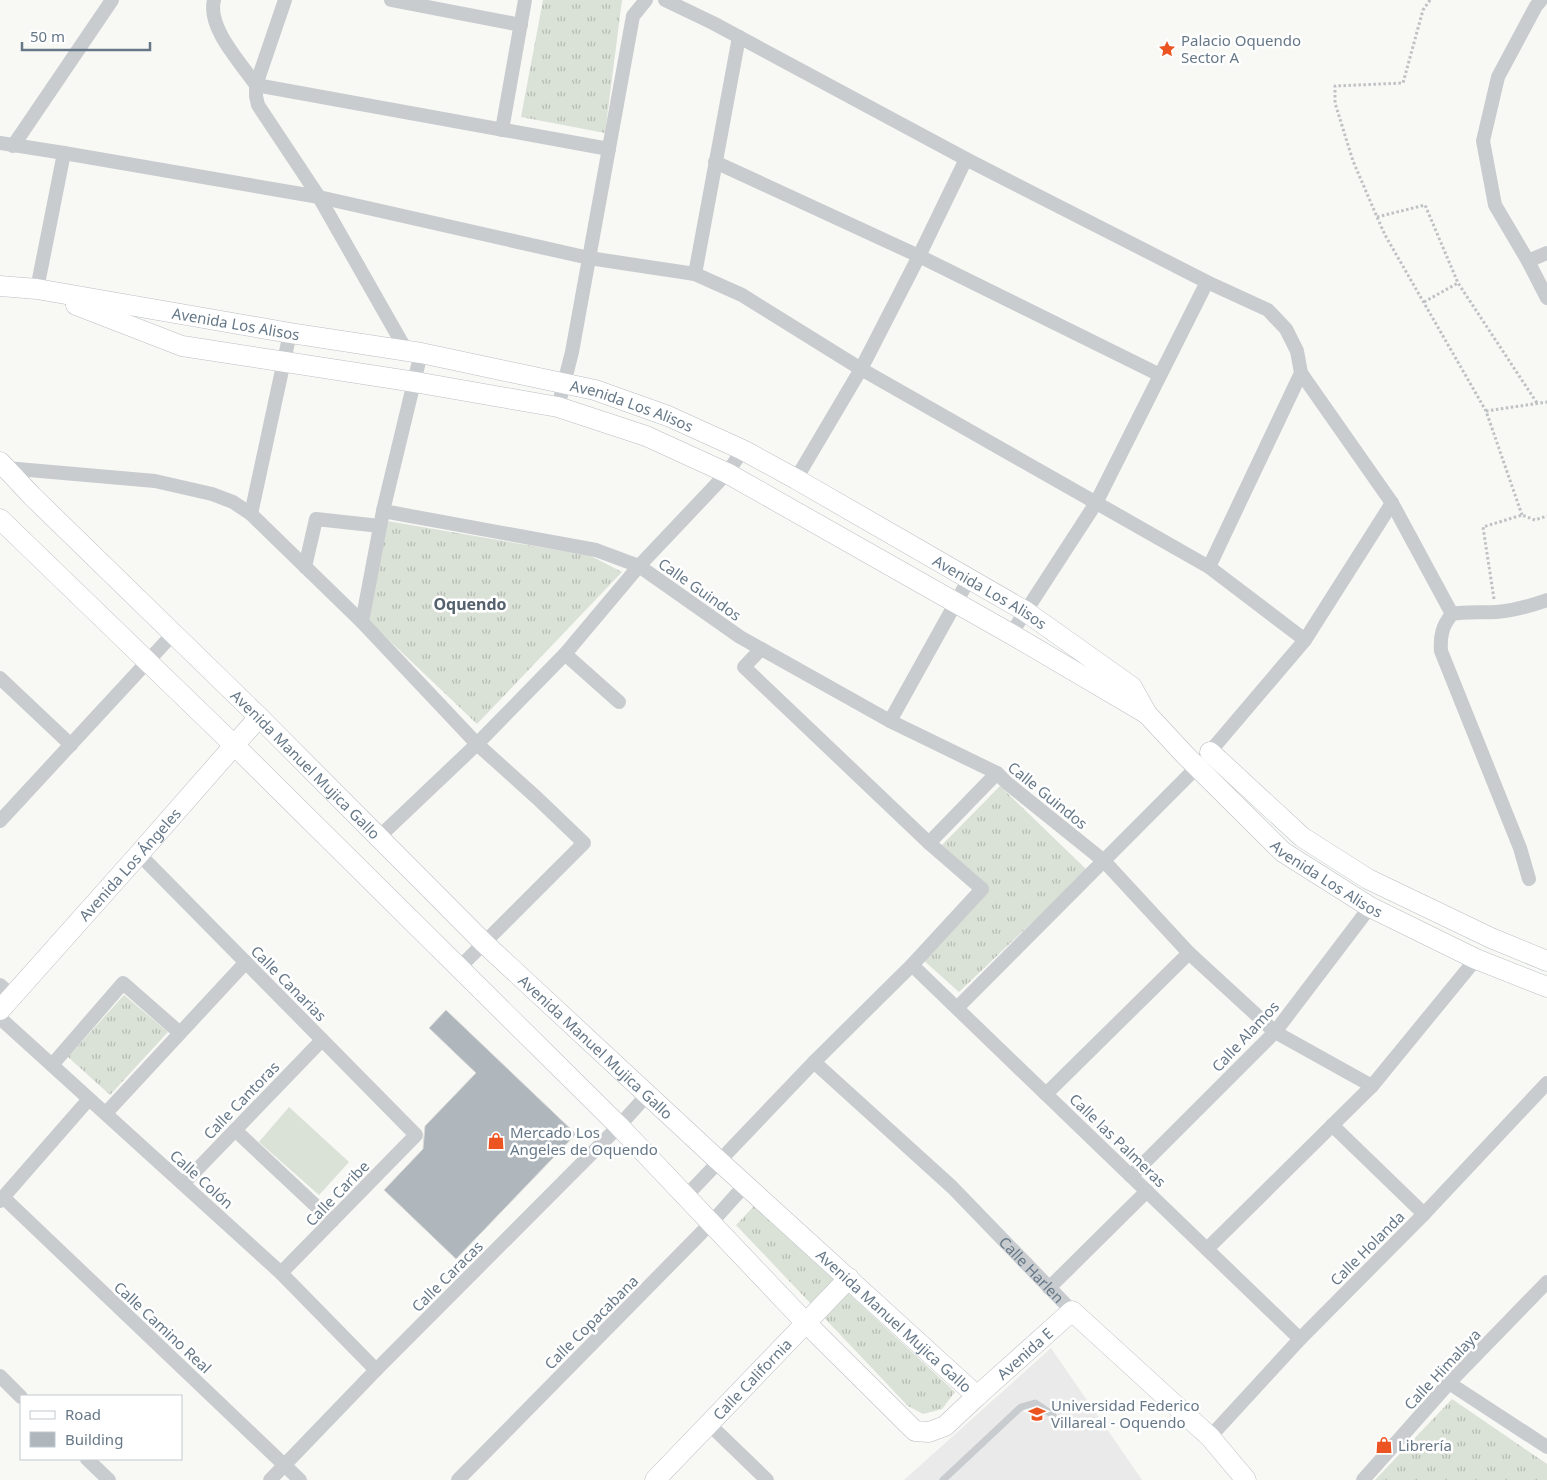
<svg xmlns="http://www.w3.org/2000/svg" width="1547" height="1480" font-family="'Noto Sans',sans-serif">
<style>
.built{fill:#e9eae9}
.grass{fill:url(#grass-tufts)}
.pitch{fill:#dae1d6}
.building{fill:#afb7bd;stroke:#dadad8}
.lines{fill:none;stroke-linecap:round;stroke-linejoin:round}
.secondary-casing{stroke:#babfc4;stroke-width:21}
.path{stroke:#bfc2c4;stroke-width:3;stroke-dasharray:2.5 2.5;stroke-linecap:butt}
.lane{stroke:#c8cccf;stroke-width:7}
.street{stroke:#c8cccf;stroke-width:14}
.secondary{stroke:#fff;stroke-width:20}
.labels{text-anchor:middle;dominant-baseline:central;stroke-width:5;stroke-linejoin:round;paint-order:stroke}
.poi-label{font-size:15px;fill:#667888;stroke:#fff;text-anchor:start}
.street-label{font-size:15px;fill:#667888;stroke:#fff}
.neighbourhood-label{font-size:16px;font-weight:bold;fill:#54616d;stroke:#fff}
</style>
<defs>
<pattern id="grass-tufts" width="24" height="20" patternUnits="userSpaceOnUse" patternTransform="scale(1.25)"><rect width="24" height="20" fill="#dae1d6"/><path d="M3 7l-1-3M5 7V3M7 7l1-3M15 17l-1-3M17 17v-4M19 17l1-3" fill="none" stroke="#b5bbb3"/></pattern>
</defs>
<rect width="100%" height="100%" fill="#f8f8f5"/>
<path class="built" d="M1051 1348 1142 1480H904Z"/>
<g class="grass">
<path d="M543 0H622L605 133 521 117Z"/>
<path d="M387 521 591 556 622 572 477 724 369 621Z"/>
<path d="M1000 786 1087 870 959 992 922 959 989 889 942 845Z"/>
<path d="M124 995 168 1032 110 1095 68 1057Z"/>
<path d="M754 1206 955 1392 942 1409 923 1414 908 1406 736 1225Z"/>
<path d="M1452 1399 1547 1464V1480H1375Z"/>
</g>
<path class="pitch" d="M289 1107 349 1162 319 1195 259 1142Z"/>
<path class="building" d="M446 1010 576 1134 456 1259 384 1190 423 1149 425 1126 476 1073 429 1028Z"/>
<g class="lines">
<g class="secondary-casing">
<g id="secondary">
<path id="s2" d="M0 286 37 289 290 333 421 353 595 390 668 416 743 450 796 479 1025 611 1132 687 1147 714 1186 756 1283 852 1370 907 1476 959 1547 987"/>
<path d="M76 305 182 346 415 382 558 407 646 436 727 473 1011 634 1147 714"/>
<path id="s3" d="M0 462 32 496 259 717 484 943 719 1161 977 1396"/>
<path id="s4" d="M0 519 234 745 619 1126 806 1323 915 1431 929 1432 945 1426 977 1396 1072 1311 1210 1437 1246 1480"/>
<path d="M1210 752 1302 837 1368 879 1491 938 1547 961"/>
<path id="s5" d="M0 1010 139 854 259 717"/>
<path id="s6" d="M655 1480 849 1278"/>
</g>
</g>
<g class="path">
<path d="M1430 0 1423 10 1403 83 1335 86V103L1353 161 1377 217 1385 235 1486 411 1522 515"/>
<path d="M1377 217 1425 205 1458 283 1537 403"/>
<path d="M1424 302 1458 283"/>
<path d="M1486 411 1547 402"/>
<path d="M1494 599 1483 527 1522 515 1535 520 1547 516"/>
</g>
<path class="lane" d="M943 1480 1021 1407 1035 1403 1053 1415"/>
<g class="street">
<path d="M214 0C207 28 241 63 256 85L609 149"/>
<path d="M285 0 256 85V96L258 105 319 197 406 350"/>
<path d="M391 0 521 25"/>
<path d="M665 0 713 23 966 159 1207 282 1268 310 1286 329 1297 351 1301 373 1392 503 1452 614C1442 626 1440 636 1441 651L1520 848 1529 879"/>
<path d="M1541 0 1536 6 1498 77 1483 141 1495 205 1528 261 1547 298"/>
<path d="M502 130 525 0"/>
<path d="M0 143 64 153 319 197 589 258 695 274 742 295 861 369 1209 567 1305 640"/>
<path d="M13 146 112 0"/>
<path d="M715 162 919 256 1160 375"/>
<path d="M1528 261 1547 253"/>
<path d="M695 274 739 37"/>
<path d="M37 289 64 153"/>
<path d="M558 407 572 352 633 16 646 0"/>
<path d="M6 468 155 481 212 494 233 502 251 514 362 622 477 744 537 798 584 843 459 968"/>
<path d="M796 479 861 369 919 256 966 159"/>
<path d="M383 511 596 550 639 566 740 637 890 721 997 773 1007 783 1104 861 1189 953 1275 1032 1372 1086"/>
<path d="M251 514 290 333"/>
<path d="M305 567 316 519 380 526"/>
<path d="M1209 567 1301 373"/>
<path d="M1452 614C1467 611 1481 613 1496 612 1514 611 1530 606 1547 600"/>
<path d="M362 622 383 511 421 353"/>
<path d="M1011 634 1096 503 1207 282"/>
<path d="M565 654 619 702"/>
<path d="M0 678 71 745"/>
<path d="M890 721 969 579"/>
<path d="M0 821 173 634"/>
<path d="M379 837 477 744 565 654 639 566 727 473 743 450"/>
<path d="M929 843 997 773"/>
<path d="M139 854 416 1135 281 1273"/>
<path d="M912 965 1300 1339"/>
<path d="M0 985 12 996"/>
<path d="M957 1008 1197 767 1305 640 1392 503"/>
<path d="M0 1018 281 1273 376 1370"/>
<path id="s1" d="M814 1062 952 1187 1072 1311"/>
<path d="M52 1065 123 983 180 1033"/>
<path d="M1046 1094 1189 953"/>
<path d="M106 1113 246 962"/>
<path d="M1332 1125 1424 1214"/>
<path d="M235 1130 332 1221"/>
<path d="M1131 1176 1275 1032 1370 907"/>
<path d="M184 1183 322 1040"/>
<path d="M686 1196 814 1062 912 965 982 889 929 843 744 667 761 649"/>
<path d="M3 1197 300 1480"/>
<path d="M0 1201 89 1099"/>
<path d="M1207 1249 1372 1086 1476 959"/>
<path d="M1049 1288 1147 1191"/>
<path d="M0 1376 21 1397"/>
<path d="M1449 1383 1547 1447"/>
<path d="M709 1424 767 1480"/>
<path d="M1210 1437 1300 1339 1424 1214 1547 1083"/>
<path d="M87 1459 109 1480"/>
<path d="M270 1480 376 1370 619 1126 648 1094"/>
<path d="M458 1480 711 1223 746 1184"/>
<path d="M1363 1480 1449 1383 1547 1282"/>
</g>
<use href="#secondary" class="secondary"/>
</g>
<defs>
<g id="sight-bare" transform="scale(1.35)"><path d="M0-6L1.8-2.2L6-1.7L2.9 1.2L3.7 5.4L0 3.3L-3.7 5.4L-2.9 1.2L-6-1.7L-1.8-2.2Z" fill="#ec5422" stroke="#fff" stroke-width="2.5" paint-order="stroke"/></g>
<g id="shop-bare" transform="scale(1.35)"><path d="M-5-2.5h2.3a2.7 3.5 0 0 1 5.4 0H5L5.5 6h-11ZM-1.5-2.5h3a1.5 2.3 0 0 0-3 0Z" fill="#ec5422" stroke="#fff" stroke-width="2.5" paint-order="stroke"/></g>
<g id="university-bare" transform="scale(1.35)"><path d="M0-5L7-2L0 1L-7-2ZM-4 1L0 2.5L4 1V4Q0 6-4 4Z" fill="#ec5422" stroke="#fff" stroke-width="2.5" paint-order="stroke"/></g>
</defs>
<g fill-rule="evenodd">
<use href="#sight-bare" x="1167" y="49"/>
<use href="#shop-bare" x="496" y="1141"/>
<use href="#university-bare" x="1037" y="1414"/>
<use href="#shop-bare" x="1384" y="1445"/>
</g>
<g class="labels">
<g class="poi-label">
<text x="1181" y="40">Palacio Oquendo<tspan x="1181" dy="17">Sector A</tspan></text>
<text x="510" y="1132">Mercado Los<tspan x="510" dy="17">Angeles de Oquendo</tspan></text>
<text x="1051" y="1405">Universidad Federico<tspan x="1051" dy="17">Villareal - Oquendo</tspan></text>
<text x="1398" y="1445">Librería</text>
</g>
<g class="street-label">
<text stroke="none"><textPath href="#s2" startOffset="239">Avenida Los Alisos</textPath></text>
<text stroke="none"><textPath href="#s2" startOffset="644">Avenida Los Alisos</textPath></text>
<text transform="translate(700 589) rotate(35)">Calle Guindos</text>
<text stroke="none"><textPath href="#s2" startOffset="1049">Avenida Los Alisos</textPath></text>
<text stroke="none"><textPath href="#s3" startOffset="430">Avenida Manuel Mujica Gallo</textPath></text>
<text transform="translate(1048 795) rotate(39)">Calle Guindos</text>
<text stroke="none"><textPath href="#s5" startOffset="195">Avenida Los Ángeles</textPath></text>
<text stroke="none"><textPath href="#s2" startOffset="1496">Avenida Los Alisos</textPath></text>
<text transform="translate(289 983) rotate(45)">Calle Canarias</text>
<text transform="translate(1245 1036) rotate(-47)">Calle Alamos</text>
<text stroke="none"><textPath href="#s3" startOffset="835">Avenida Manuel Mujica Gallo</textPath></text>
<text transform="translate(241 1100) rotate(-46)">Calle Cantoras</text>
<text transform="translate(1118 1140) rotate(44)">Calle las Palmeras</text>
<text transform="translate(202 1179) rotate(42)">Calle Colón</text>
<text transform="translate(337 1193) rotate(-46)">Calle Caribe</text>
<text transform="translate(1367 1248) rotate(-45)">Calle Holanda</text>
<text stroke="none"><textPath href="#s1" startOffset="301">Calle Harlen</textPath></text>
<text transform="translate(447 1276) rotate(-45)">Calle Caracas</text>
<text stroke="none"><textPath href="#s3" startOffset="1240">Avenida Manuel Mujica Gallo</textPath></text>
<text transform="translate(591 1322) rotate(-45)">Calle Copacabana</text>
<text transform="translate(163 1327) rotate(43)">Calle Camino Real</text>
<text stroke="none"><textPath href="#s4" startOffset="1431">Avenida E</textPath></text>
<text transform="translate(1442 1369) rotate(-47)">Calle Himalaya</text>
<text stroke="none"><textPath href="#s6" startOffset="140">Calle California</textPath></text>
</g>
<g class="neighbourhood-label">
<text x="470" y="604">Oquendo</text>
</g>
</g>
<rect x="20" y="1395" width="162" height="65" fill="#ffffff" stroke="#c2c9cf"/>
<rect x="30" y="1411" width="25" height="8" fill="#ffffff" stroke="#c2c9cf"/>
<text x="65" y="1420" font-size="15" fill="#667888">Road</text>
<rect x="30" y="1432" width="25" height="15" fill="#afb7bd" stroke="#c2c9cf"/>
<text x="65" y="1445" font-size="15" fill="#667888">Building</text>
<path d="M22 42v8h128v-8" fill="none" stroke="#667888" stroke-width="2.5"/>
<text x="30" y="42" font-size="15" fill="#667888" stroke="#ffffff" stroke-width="4" paint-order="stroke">50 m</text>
</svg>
